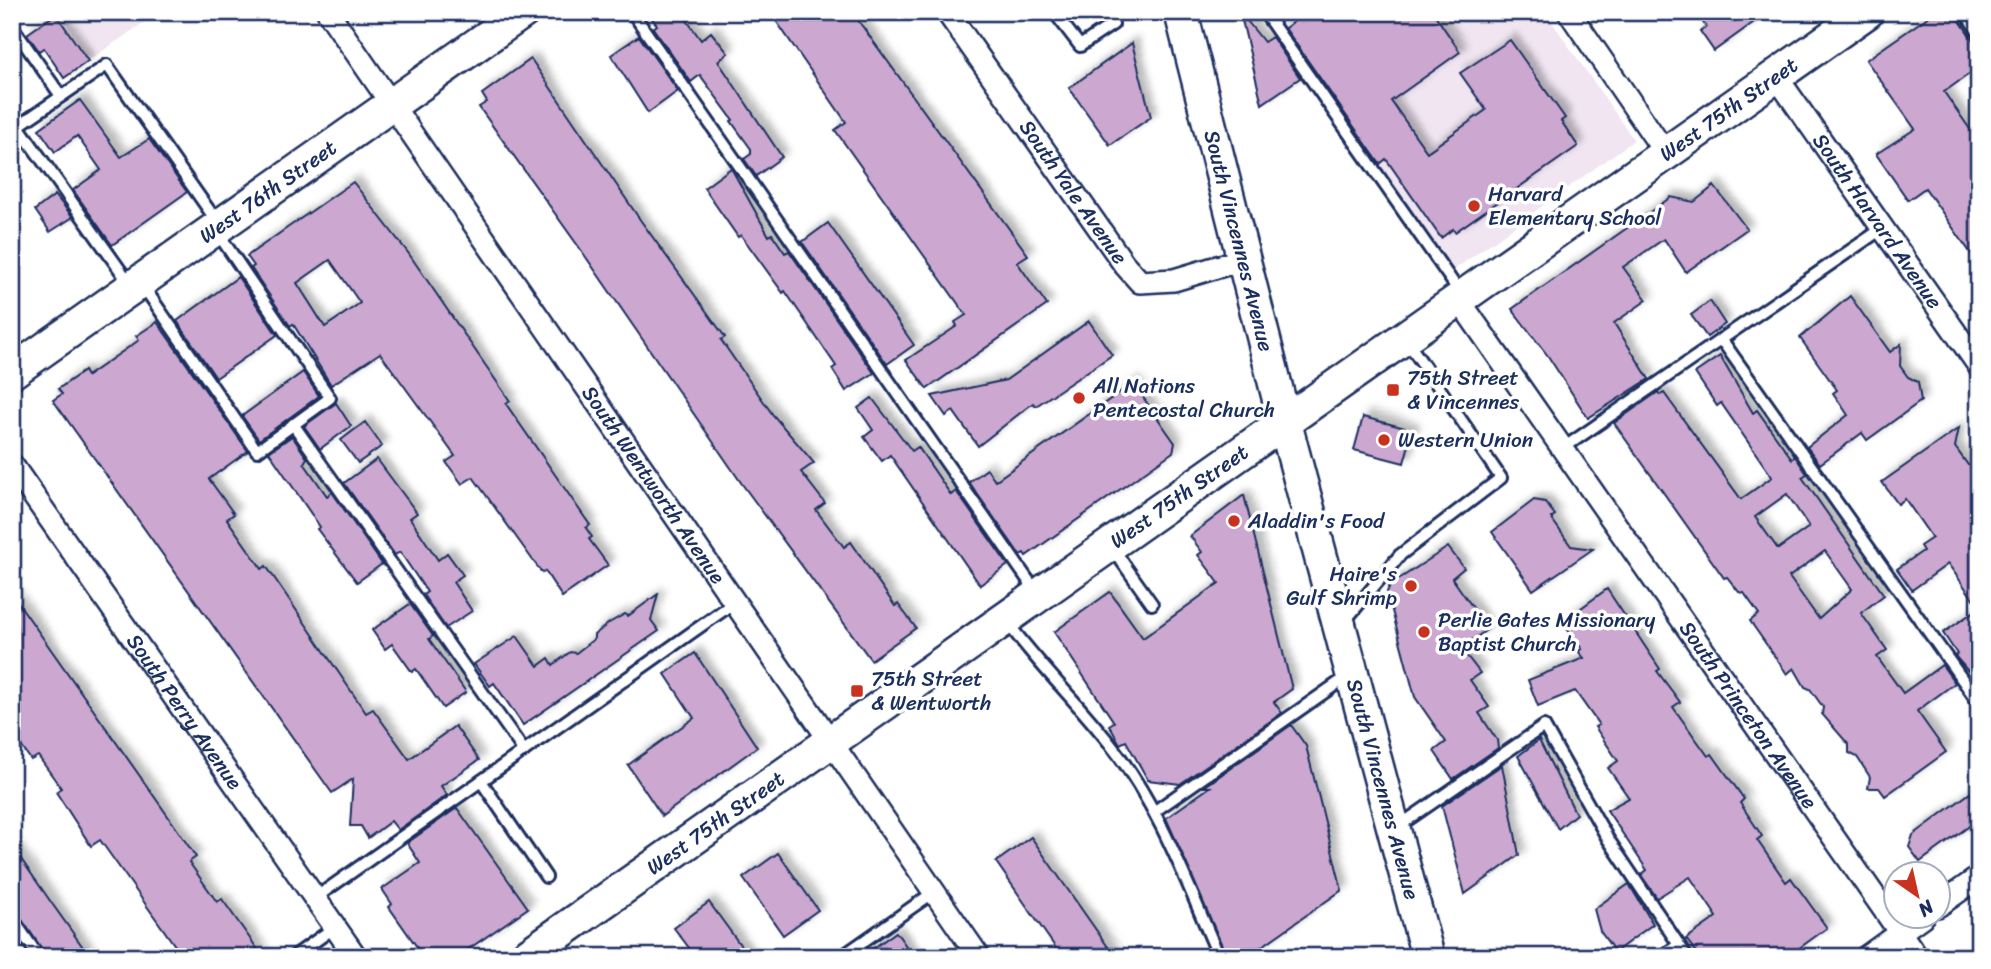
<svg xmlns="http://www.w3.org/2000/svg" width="1991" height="969" font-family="Sriracha,sans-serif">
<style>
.built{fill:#f0e5f1}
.building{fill:#cca8d1;stroke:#1b2f5e;stroke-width:2;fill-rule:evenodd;filter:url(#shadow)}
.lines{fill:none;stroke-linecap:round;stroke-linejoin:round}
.lane-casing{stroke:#1b2f5e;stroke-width:16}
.street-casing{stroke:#1b2f5e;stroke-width:26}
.secondary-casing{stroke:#1b2f5e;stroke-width:37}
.lane{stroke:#fff;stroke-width:10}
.street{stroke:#fff;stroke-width:21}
.secondary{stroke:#fff;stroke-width:32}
.poi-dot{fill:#c8321e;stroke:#fff;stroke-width:2.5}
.labels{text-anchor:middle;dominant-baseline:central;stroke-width:7;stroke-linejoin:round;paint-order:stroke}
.street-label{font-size:21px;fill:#1b2f5e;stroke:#fff}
.poi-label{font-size:21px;fill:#1b2f5e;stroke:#fff;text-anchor:start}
</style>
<defs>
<filter id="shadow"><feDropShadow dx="6" dy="-6" stdDeviation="3.5" flood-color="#0004"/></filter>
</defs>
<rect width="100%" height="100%" fill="#fff"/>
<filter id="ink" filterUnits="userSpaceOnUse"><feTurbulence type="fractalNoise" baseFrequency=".0143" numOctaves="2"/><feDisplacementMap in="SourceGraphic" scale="14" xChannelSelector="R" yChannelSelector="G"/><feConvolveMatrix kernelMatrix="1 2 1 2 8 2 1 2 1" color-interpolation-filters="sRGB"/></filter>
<g filter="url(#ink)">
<g class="built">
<path d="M61 12H159L88 61Z"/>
<path d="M1269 12H1545L1634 140 1451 272Z"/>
</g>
<g class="building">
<path d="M647 12H681L701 40 711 32 728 53 718 61 782 157 756 176 744 159 751 154V149L731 121 733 120 700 75 691 82 653 28 657 25Z"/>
<path d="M770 12H852L1028 255 1017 262 1047 305 927 389 906 360 957 326 955 322 966 315 835 130 846 122Z"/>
<path d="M1240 12 1264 42 1272 37 1300 78 1262 104Z"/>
<path d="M1307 12H1433L1460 52 1391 101 1427 152 1486 110 1460 73 1510 40 1565 118 1561 121 1578 146 1455 232 1453 229 1441 238 1386 159 1380 164 1285 28Z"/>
<path d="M1696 12H1768L1714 51 1700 31 1706 27Z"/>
<path d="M1935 12H1954L1979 49V67L1944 92 1979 142V265L1925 188 1908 200 1876 154 1915 129 1866 60Z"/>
<path d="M56 14 88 61 64 78 44 48 39 51 27 34Z"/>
<path d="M639 36 678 91 648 113 611 55Z"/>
<path d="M1132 43 1151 117 1110 145 1069 88Z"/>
<path d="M531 59 641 221 725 337 721 340 773 415 814 463 801 472 825 503 816 510 844 547 851 542 895 606 898 604 916 628 871 660 742 484 581 250 479 107 487 102 482 94Z"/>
<path d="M80 100 121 157 149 139 187 192 112 245 73 190 101 170 77 136 55 152 39 129Z"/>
<path d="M731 168 769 236 772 234 785 253 789 251 874 373 846 391 832 369 836 366 785 291 783 293 741 235 738 237 704 188Z"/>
<path d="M353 182 409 254 510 401 506 404 590 525 586 528 592 537 589 539 608 565 562 597 545 571 542 573 473 477 462 484 446 462 455 456 380 353 331 385 293 324 290 326 251 268 254 266 247 256ZM330 260 360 303 325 327 297 283Z"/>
<path d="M1714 186 1747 229 1686 272 1664 239 1623 267 1647 300 1614 323 1649 379 1588 418 1548 356 1512 309 1671 197 1694 202Z"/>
<path d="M55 195 73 217 50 232 35 210Z"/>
<path d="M828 223 914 345 887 364 802 242Z"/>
<path d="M238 277 277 335 216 378 177 321Z"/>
<path d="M1850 296 1890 352 1901 344 1900 366 1908 377 1918 382 1921 401 1867 440 1862 433 1820 464 1807 447 1848 415 1833 393 1837 390 1800 338Z"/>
<path d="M1710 301 1725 324 1707 337 1691 315Z"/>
<path d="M1089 321 1112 355 1036 406 1033 403 978 446 953 411 946 416 932 396 1006 380Z"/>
<path d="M157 322 248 451 209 479 234 514 227 519 262 569 266 566 284 592 366 713 373 709 409 759 455 726 479 760 441 786 447 795 398 830 391 821 368 838 361 826H350L353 779 332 793 53 400 62 394 58 389 84 371 87 376 139 340 136 336Z"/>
<path d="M1720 356 1753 413 1757 410 1792 459 1795 456 1807 474 1802 477 1884 595 1861 613 1887 650 1877 657 1903 693 1942 665 1955 683 1917 711 1946 752 1885 796 1879 788H1868L1870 777 1857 757 1849 753V745L1822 714 1823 707 1810 689 1805 687 1794 668 1787 674 1750 621 1759 614 1744 593 1739 592 1727 577 1724 578 1614 423 1658 392 1660 395 1664 393 1741 499 1772 477 1721 403 1717 406 1695 373ZM1787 494 1809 527 1778 549 1755 517ZM1825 551 1852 589 1819 619 1789 577Z"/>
<path d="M303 372 319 396 259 440 242 416Z"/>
<path d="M1133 383 1175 443 1173 452 1026 556 1024 553 1020 555 969 482 987 469 995 481Z"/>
<path d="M872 398 912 451 918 447 951 495 956 491 1008 565 980 585 890 455 882 461 864 437 873 430 858 408Z"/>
<path d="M336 403 351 426 320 449 304 426Z"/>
<path d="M1363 417 1413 430 1404 463 1354 450Z"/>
<path d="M365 422 382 446 358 463 341 440Z"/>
<path d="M1959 428 1955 447 1968 465 1979 467V607L1948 564 1912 590 1897 569 1923 551 1920 546 1932 538 1905 499 1898 504 1882 482Z"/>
<path d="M292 436 307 458 304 463 327 496 332 492 382 564 357 582 317 529 320 527 269 452Z"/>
<path d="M377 459 417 513 410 518 438 560 447 553 463 575 453 582 472 611 446 628 423 595 427 592 400 552 395 555 344 483Z"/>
<path d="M1244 495 1292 689 1274 702 1282 713 1180 784 1148 780 1126 741 1120 744 1109 725 1114 722 1054 632 1110 592 1143 638 1219 583 1198 555 1202 552 1190 536Z"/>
<path d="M1534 500 1545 502 1555 515 1551 518 1571 546 1593 549 1533 590 1492 532Z"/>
<path d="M1448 547 1464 568 1452 578 1488 629 1461 648 1480 673 1470 680 1489 707 1479 713 1497 740 1498 748 1453 779 1434 751 1446 742 1415 697 1387 592 1390 585Z"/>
<path d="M1607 589 1660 669 1657 671 1680 702 1673 707 1708 756 1712 754 1744 799 1740 803 1762 836 1757 840 1786 882 1791 878 1827 928 1787 957H1700L1686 939 1717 917 1690 877 1657 898 1641 875 1647 870 1607 810 1629 798 1608 768 1618 761 1595 727 1599 725 1575 691 1538 706 1528 680 1584 658 1578 651 1582 649 1562 622Z"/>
<path d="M12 594 177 829 196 857 189 862 217 902 222 899 263 957H183L100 840 91 846 56 792 61 788 38 756 31 760 12 733Z"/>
<path d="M658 594 651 620 659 631 523 725 494 683 490 686 474 664 517 636 538 666 549 658 553 665 570 652 576 653 594 639V635L609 623 625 614 628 616Z"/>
<path d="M410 604 433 636 429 639 466 692 443 708 416 669 412 672 392 644 385 649 372 630Z"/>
<path d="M1979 608V684L1955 656 1957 654 1943 633Z"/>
<path d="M695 653 757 747 662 816 628 765 694 718 665 674Z"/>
<path d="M1291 725 1306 746 1342 890 1247 957H1227L1166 818 1210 787H1204Z"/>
<path d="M1539 740 1576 814 1558 829 1518 756Z"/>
<path d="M1502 765 1519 855 1465 894 1442 806Z"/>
<path d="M1970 793 1979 805V819L1920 862 1909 847 1913 835Z"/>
<path d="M457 808 528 908 457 957H424L389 907 392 904 382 889 420 863 407 843Z"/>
<path d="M1031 837 1115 957H1062L996 862Z"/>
<path d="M12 846 53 905 90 957H47L18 914 12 910Z"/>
<path d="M778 853 818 910 783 935 743 878Z"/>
<path d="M1629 884 1653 924 1615 952 1600 931 1594 909Z"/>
<path d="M709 902 749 957H696L674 928Z"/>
<path d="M896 932 914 957H861Z"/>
</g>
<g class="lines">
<g class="lane-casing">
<g id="lane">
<path d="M632 12 1037 593"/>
<path d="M1054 12 1080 46 1113 24 1109 12"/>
<path d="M1264 12 1461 294"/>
<path d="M1965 12 1979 33"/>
<path d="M12 26 61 96"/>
<path d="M141 283 257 451 330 398 217 232"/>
<path d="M130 284 18 126 107 65 218 223"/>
<path d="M1721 339 1979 703"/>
<path d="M293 424 524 751"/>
<path d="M1562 449 1883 228"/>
<path d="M1111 546 1152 604"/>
<path d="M1007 622C1039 665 1077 702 1110 744 1160 807 1187 884 1219 957"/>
<path d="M1343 623 1400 555 1501 478 1407 341"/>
<path d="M481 781 546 877"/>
<path d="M1155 811 1348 676"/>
<path d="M1396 828 1544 726 1608 839 1687 957"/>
<path d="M315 898 735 602"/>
<path d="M12 918 39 957"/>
<path d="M293 957 335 927"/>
<path d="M841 957 934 892"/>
<path d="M1661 957 1679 945"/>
</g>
</g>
<g class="street-casing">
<g id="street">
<path id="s1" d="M328 12 979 957"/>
<path id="s2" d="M947 12 1124 264 1140 282 1174 280 1244 259"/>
<path d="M1569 12 1666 154"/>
<path id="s3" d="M1776 76 1979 366"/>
<path id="s4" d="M1459 300 1917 957"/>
<path id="s5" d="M12 465 356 957"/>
<path d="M1938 906 1979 877"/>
<path d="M1866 957 1923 916"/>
</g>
</g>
<g class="secondary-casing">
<g id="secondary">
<path id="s6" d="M1181 12 1285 423 1428 957"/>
<path id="s7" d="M12 372 523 12"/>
<path id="s8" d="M525 957 1867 12"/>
</g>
</g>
<use href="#lane" class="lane"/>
<use href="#street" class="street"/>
<use href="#secondary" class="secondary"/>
</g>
</g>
<g class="poi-dot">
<circle cx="1474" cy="206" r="7"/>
<rect x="1386" y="383" width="14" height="14" rx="3.5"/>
<circle cx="1079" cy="398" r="7"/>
<circle cx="1384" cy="440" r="7"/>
<circle cx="1234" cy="521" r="7"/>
<circle cx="1411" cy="586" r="7"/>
<circle cx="1424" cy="632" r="7"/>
<rect x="850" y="684" width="14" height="14" rx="3.5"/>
</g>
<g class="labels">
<g class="street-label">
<text stroke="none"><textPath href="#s8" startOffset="1472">West 75th Street</textPath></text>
<text stroke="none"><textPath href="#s7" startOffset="313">West 76th Street</textPath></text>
<text stroke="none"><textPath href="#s2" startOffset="220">South Yale Avenue</textPath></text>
<text stroke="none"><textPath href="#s3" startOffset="177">South Harvard Avenue</textPath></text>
<text stroke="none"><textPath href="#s6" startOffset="236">South Vincennes Avenue</textPath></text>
<text stroke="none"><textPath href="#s1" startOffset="574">South Wentworth Avenue</textPath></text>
<text stroke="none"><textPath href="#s8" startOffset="800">West 75th Street</textPath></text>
<text stroke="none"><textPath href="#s5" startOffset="301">South Perry Avenue</textPath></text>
<text stroke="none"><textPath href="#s4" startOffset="506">South Princeton Avenue</textPath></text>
<text stroke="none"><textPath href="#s6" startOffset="803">South Vincennes Avenue</textPath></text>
<text stroke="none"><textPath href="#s8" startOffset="233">West 75th Street</textPath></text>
</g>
<g class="poi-label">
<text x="1488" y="194">Harvard<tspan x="1488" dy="24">Elementary School</tspan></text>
<text x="1407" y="378">75th Street<tspan x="1407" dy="24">&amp; Vincennes</tspan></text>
<text x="1093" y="386">All Nations<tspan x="1093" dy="24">Pentecostal Church</tspan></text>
<text x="1398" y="440">Western Union</text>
<text x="1248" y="521">Aladdin's Food</text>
<text x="1397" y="574" text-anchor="end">Haire's<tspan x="1397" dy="24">Gulf Shrimp</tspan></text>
<text x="1438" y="620">Perlie Gates Missionary<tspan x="1438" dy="24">Baptist Church</tspan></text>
<text x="871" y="679">75th Street<tspan x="871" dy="24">&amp; Wentworth</tspan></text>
</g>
</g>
<rect width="1991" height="969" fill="none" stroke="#fff" stroke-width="42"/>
<rect x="21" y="21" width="1949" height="927" fill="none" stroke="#1b2f5e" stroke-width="2.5" filter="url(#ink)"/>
<g transform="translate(1917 895) rotate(146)"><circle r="33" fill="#ffffff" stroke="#a4acbf" stroke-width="2"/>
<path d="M0-5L12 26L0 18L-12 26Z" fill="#c8321e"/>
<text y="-10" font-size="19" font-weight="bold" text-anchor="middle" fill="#1b2f5e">N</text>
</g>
</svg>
